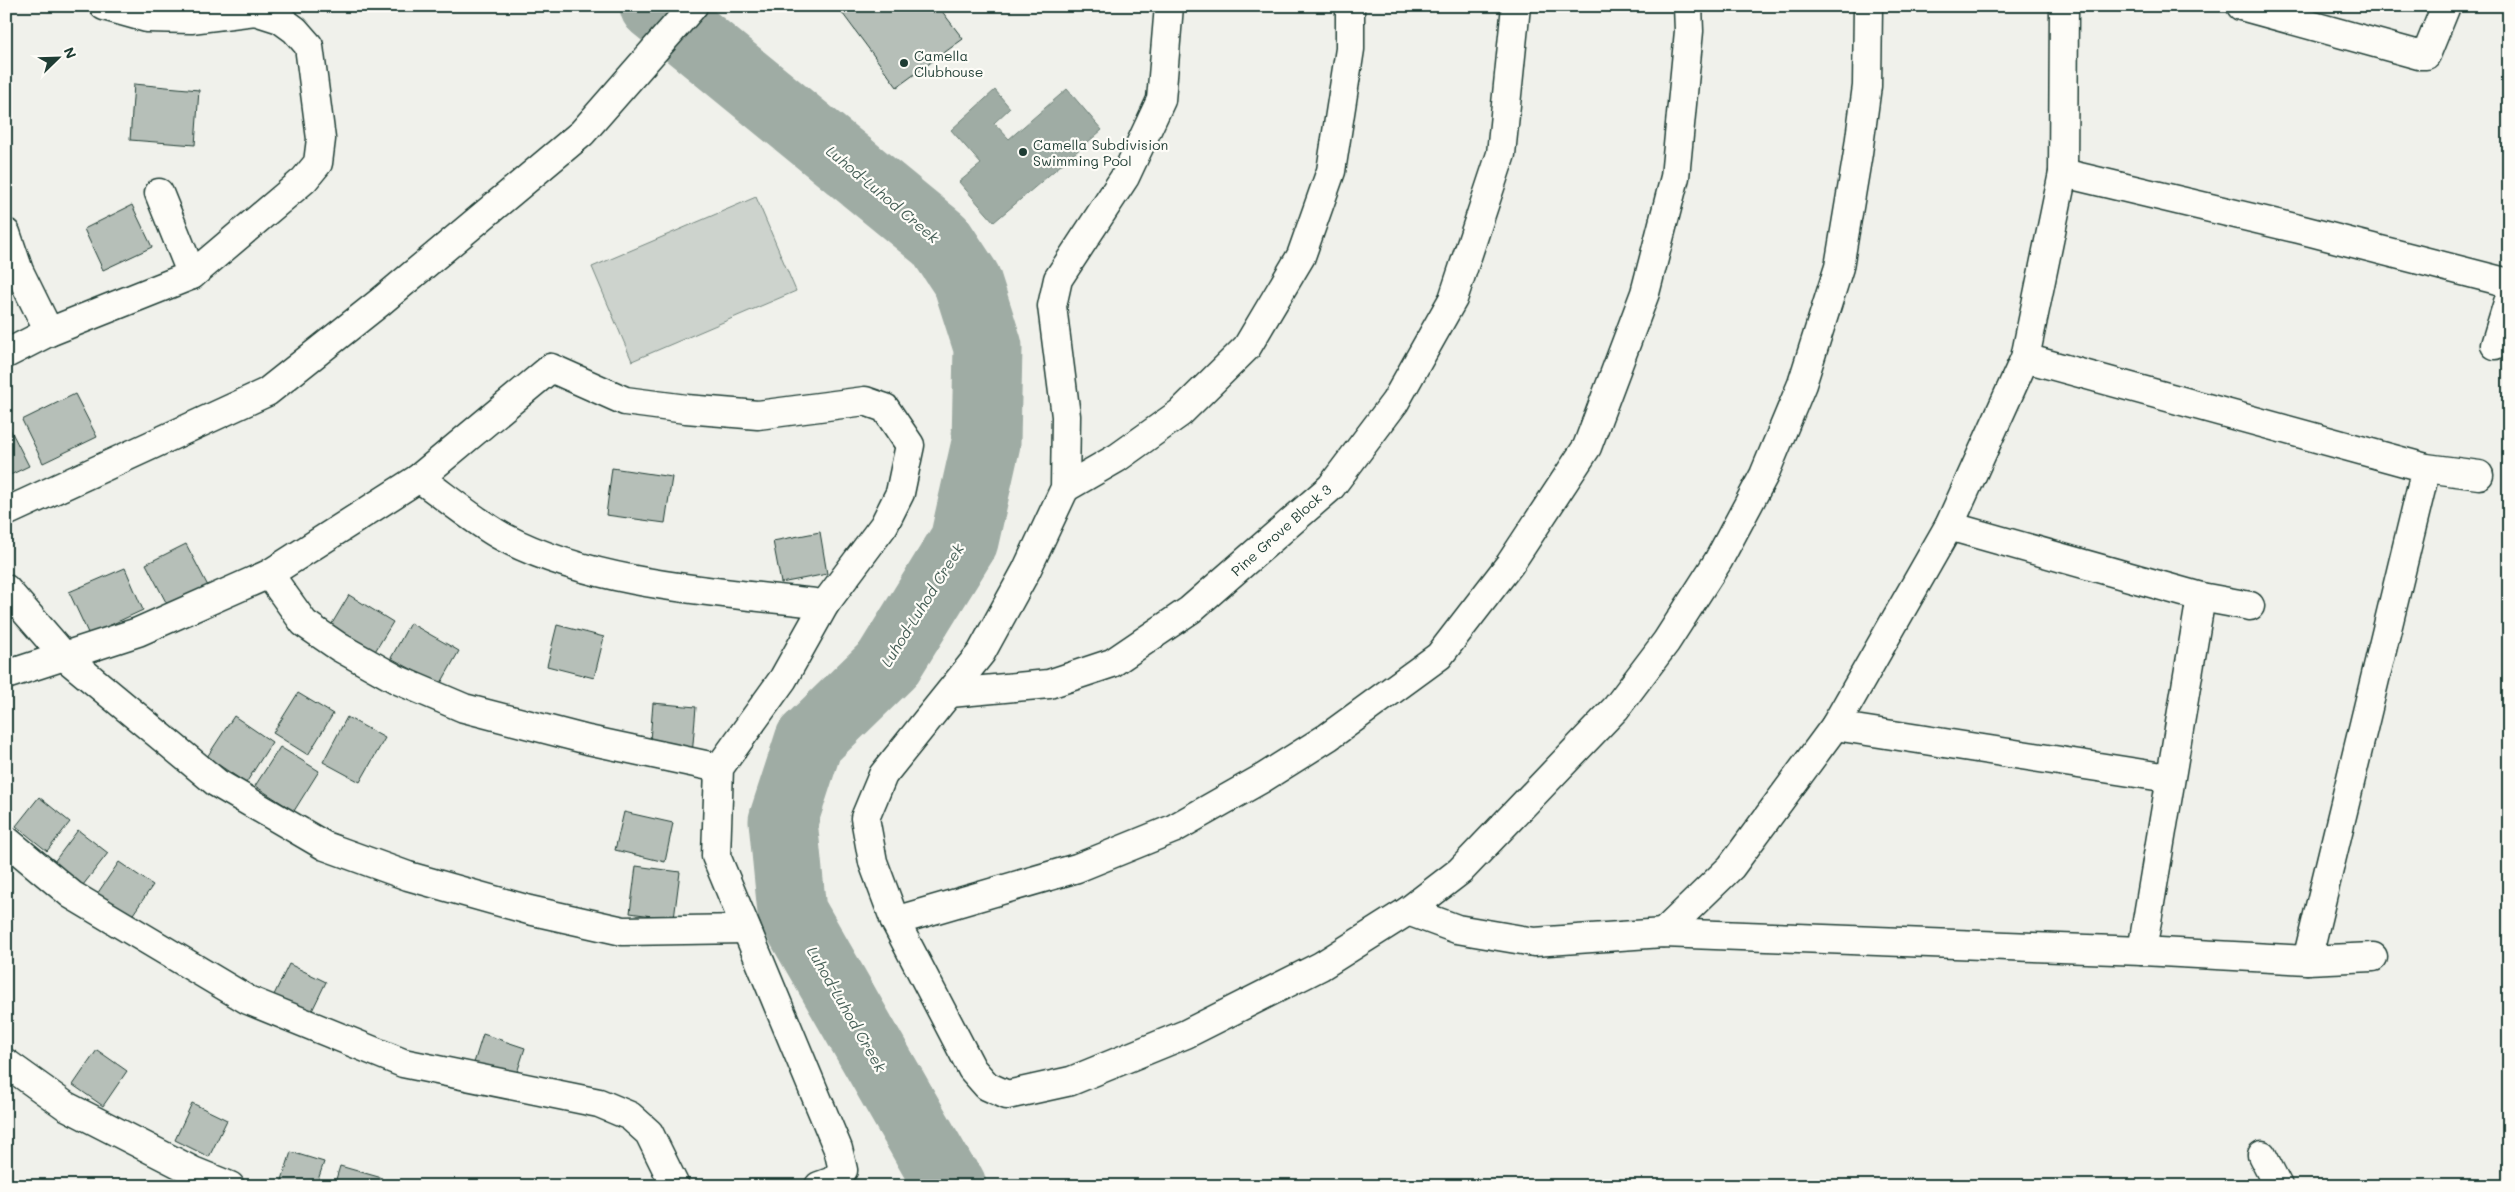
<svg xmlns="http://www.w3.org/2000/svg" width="2515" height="1192" font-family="Mali,sans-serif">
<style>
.green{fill:#cdd3cd;stroke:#768880}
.water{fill:#9faca4;stroke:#6c8077}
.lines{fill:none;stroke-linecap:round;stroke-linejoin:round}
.river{stroke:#9faca4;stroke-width:69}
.building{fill:#b6bfb8;stroke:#1f3d34}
.street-casing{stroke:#1f3d34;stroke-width:31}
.street{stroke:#fdfcf7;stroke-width:28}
.poi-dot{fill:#1f3d34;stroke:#fdfcf7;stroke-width:2}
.labels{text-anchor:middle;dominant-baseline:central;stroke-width:4.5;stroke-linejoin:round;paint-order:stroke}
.poi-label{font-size:14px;fill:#1f3d34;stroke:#fdfcf7;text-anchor:start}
.street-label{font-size:14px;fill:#1f3d34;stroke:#fdfcf7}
.water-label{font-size:15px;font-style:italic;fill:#455e56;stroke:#fdfcf7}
</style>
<rect width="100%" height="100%" fill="#f0f1eb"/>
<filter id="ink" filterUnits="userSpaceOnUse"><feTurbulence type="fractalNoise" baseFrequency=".02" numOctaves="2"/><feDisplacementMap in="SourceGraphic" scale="10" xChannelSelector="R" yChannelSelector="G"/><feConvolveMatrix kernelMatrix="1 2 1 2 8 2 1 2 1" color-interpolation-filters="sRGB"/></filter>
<g filter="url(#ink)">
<path class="green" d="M756 197 796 291 632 361 592 267Z"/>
<path class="water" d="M1067 89 1102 130 994 222 959 182 981 164 951 130 995 90 1010 108 994 123 1009 139Z"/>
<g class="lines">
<path class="river" d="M654 6 940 240 967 281 988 347 986 443 964 541 888 664 809 741 783 821 792 912 945 1179 952 1186"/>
</g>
<g class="building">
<path d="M837 6H938L963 39 897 87Z"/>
<path d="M134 84 199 90 195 145 130 140Z"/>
<path d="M132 205 152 247 103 270 84 229Z"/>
<path d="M75 394 97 437 43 463 22 420Z"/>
<path d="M6 421 29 466 6 477Z"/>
<path d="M612 468 672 477 665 523 606 515Z"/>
<path d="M820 532 827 574 781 583 773 541Z"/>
<path d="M186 544 208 586 168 606 146 564Z"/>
<path d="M125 568 143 610 89 635 69 592Z"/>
<path d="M349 595 393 622 374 653 330 627Z"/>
<path d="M410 623 459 651 440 685 391 658Z"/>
<path d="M557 625 604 637 594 678 547 666Z"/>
<path d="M298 693 333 714 308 755 273 733Z"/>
<path d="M653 703 696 707 692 756 649 753Z"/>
<path d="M234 716 272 742 246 783 207 757Z"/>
<path d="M347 717 385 738 360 782 323 762Z"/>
<path d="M280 747 319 771 294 811 255 786Z"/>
<path d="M39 797 70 822 47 851 16 826Z"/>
<path d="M624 812 673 823 665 862 615 850Z"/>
<path d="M78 830 108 853 83 885 54 862Z"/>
<path d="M119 862 153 885 129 920 95 897Z"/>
<path d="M636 866 680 872 674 919 630 913Z"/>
<path d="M289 964 326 982 309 1017 272 999Z"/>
<path d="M483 1034 525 1048 515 1079 473 1066Z"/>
<path d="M97 1050 127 1071 103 1106 73 1085Z"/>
<path d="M192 1103 227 1120 209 1157 175 1140Z"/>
<path d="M291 1152 324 1162 316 1186H280Z"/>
<path d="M340 1166 382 1178 379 1186H334Z"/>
</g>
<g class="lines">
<g class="street-casing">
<g id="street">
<path d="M1169 6 1161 100 1125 177 1058 279 1052 306 1066 416 1065 488 1026 571 981 653 883 775 865 818 873 862 895 921 972 1069 987 1086 1007 1095 1071 1081 1186 1034 1321 966 1408 911 1460 871 1616 708 1666 642 1718 561 1764 475 1802 384 1839 267 1858 153 1867 86 1868 6"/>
<path d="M2241 6 2419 55H2426L2446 6"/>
<path d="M2063 173 2299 229 2509 283"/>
<path d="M159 193 192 275"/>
<path d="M6 233 19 271 49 332"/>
<path d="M2495 345 2509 299"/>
<path d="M6 354 49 332 192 275 304 180 318 163 321 139 309 46 295 30 280 19 255 11 191 19 147 18 104 6"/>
<path d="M2025 358 2426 468 2479 475"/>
<path d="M419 478C446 497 474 521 503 537 596 586 721 592 825 604"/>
<path d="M1065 488 1117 458 1180 413 1247 347 1301 256 1331 171 1350 49V6"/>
<path d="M6 512 267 392 379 303 582 133 693 6"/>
<path d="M1949 526 2201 597 2250 606"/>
<path d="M269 574 304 623 339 647 398 680 464 708 588 740 719 768"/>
<path d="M6 589 65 657 217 783 325 846 408 876 529 910 623 931 746 929"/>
<path d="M6 675 138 632 269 574 419 478 551 368 625 401 686 409 758 415 865 401 885 408 910 445 900 493 884 525 825 604 783 679 719 768 716 856 838 1149 843 1170 833 1181 819 1186"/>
<path d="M950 693 1049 684 1112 663 1190 610 1331 487 1395 402 1453 299 1501 154 1516 6"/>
<path d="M1835 726 2169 778"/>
<path d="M6 840 72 895 248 1000 403 1063 599 1103 630 1116 649 1133 675 1186"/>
<path d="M1408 911 1457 929 1534 942 1663 933 2142 951 2307 960 2373 957"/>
<path d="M895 921 1077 868 1173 829 1263 778 1328 737 1439 656 1510 564 1587 447 1645 293 1675 177 1689 31 1688 6"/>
<path d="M1663 933 1731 867 1835 726 1949 526 2025 358 2063 173 2064 6"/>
<path d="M2142 951 2201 597"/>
<path d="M2307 960 2426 468"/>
<path d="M6 1063 66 1106 193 1171 230 1186"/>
<path d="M2262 1155 2278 1186"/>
</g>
</g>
<use href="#street" class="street"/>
</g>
</g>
<g class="poi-dot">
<circle cx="904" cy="63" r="5"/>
<circle cx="1023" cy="152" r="5"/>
</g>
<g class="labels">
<g class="poi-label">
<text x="914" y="55">Camella<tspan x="914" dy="16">Clubhouse</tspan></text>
<text x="1033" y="144">Camella Subdivision<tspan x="1033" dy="16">Swimming Pool</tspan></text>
</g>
<g class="street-label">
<text transform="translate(1281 530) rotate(-42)">Pine Grove Block 3</text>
</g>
<g class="water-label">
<text transform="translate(883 194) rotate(40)">Luhod-Luhod Creek</text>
<text transform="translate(922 605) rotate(-58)">Luhod-Luhod Creek</text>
<text transform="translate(847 1009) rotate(60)">Luhod-Luhod Creek</text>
</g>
</g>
<rect width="2515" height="1192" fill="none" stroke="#fdfcf7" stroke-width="25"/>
<rect x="12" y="12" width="2490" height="1167" fill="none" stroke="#1f3d34" stroke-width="2" filter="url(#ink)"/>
<g transform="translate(58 58) rotate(67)" stroke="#fdfcf7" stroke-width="4" paint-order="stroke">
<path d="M0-4L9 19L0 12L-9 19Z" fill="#1f3d34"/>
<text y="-8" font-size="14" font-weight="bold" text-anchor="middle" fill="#1f3d34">N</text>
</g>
</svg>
